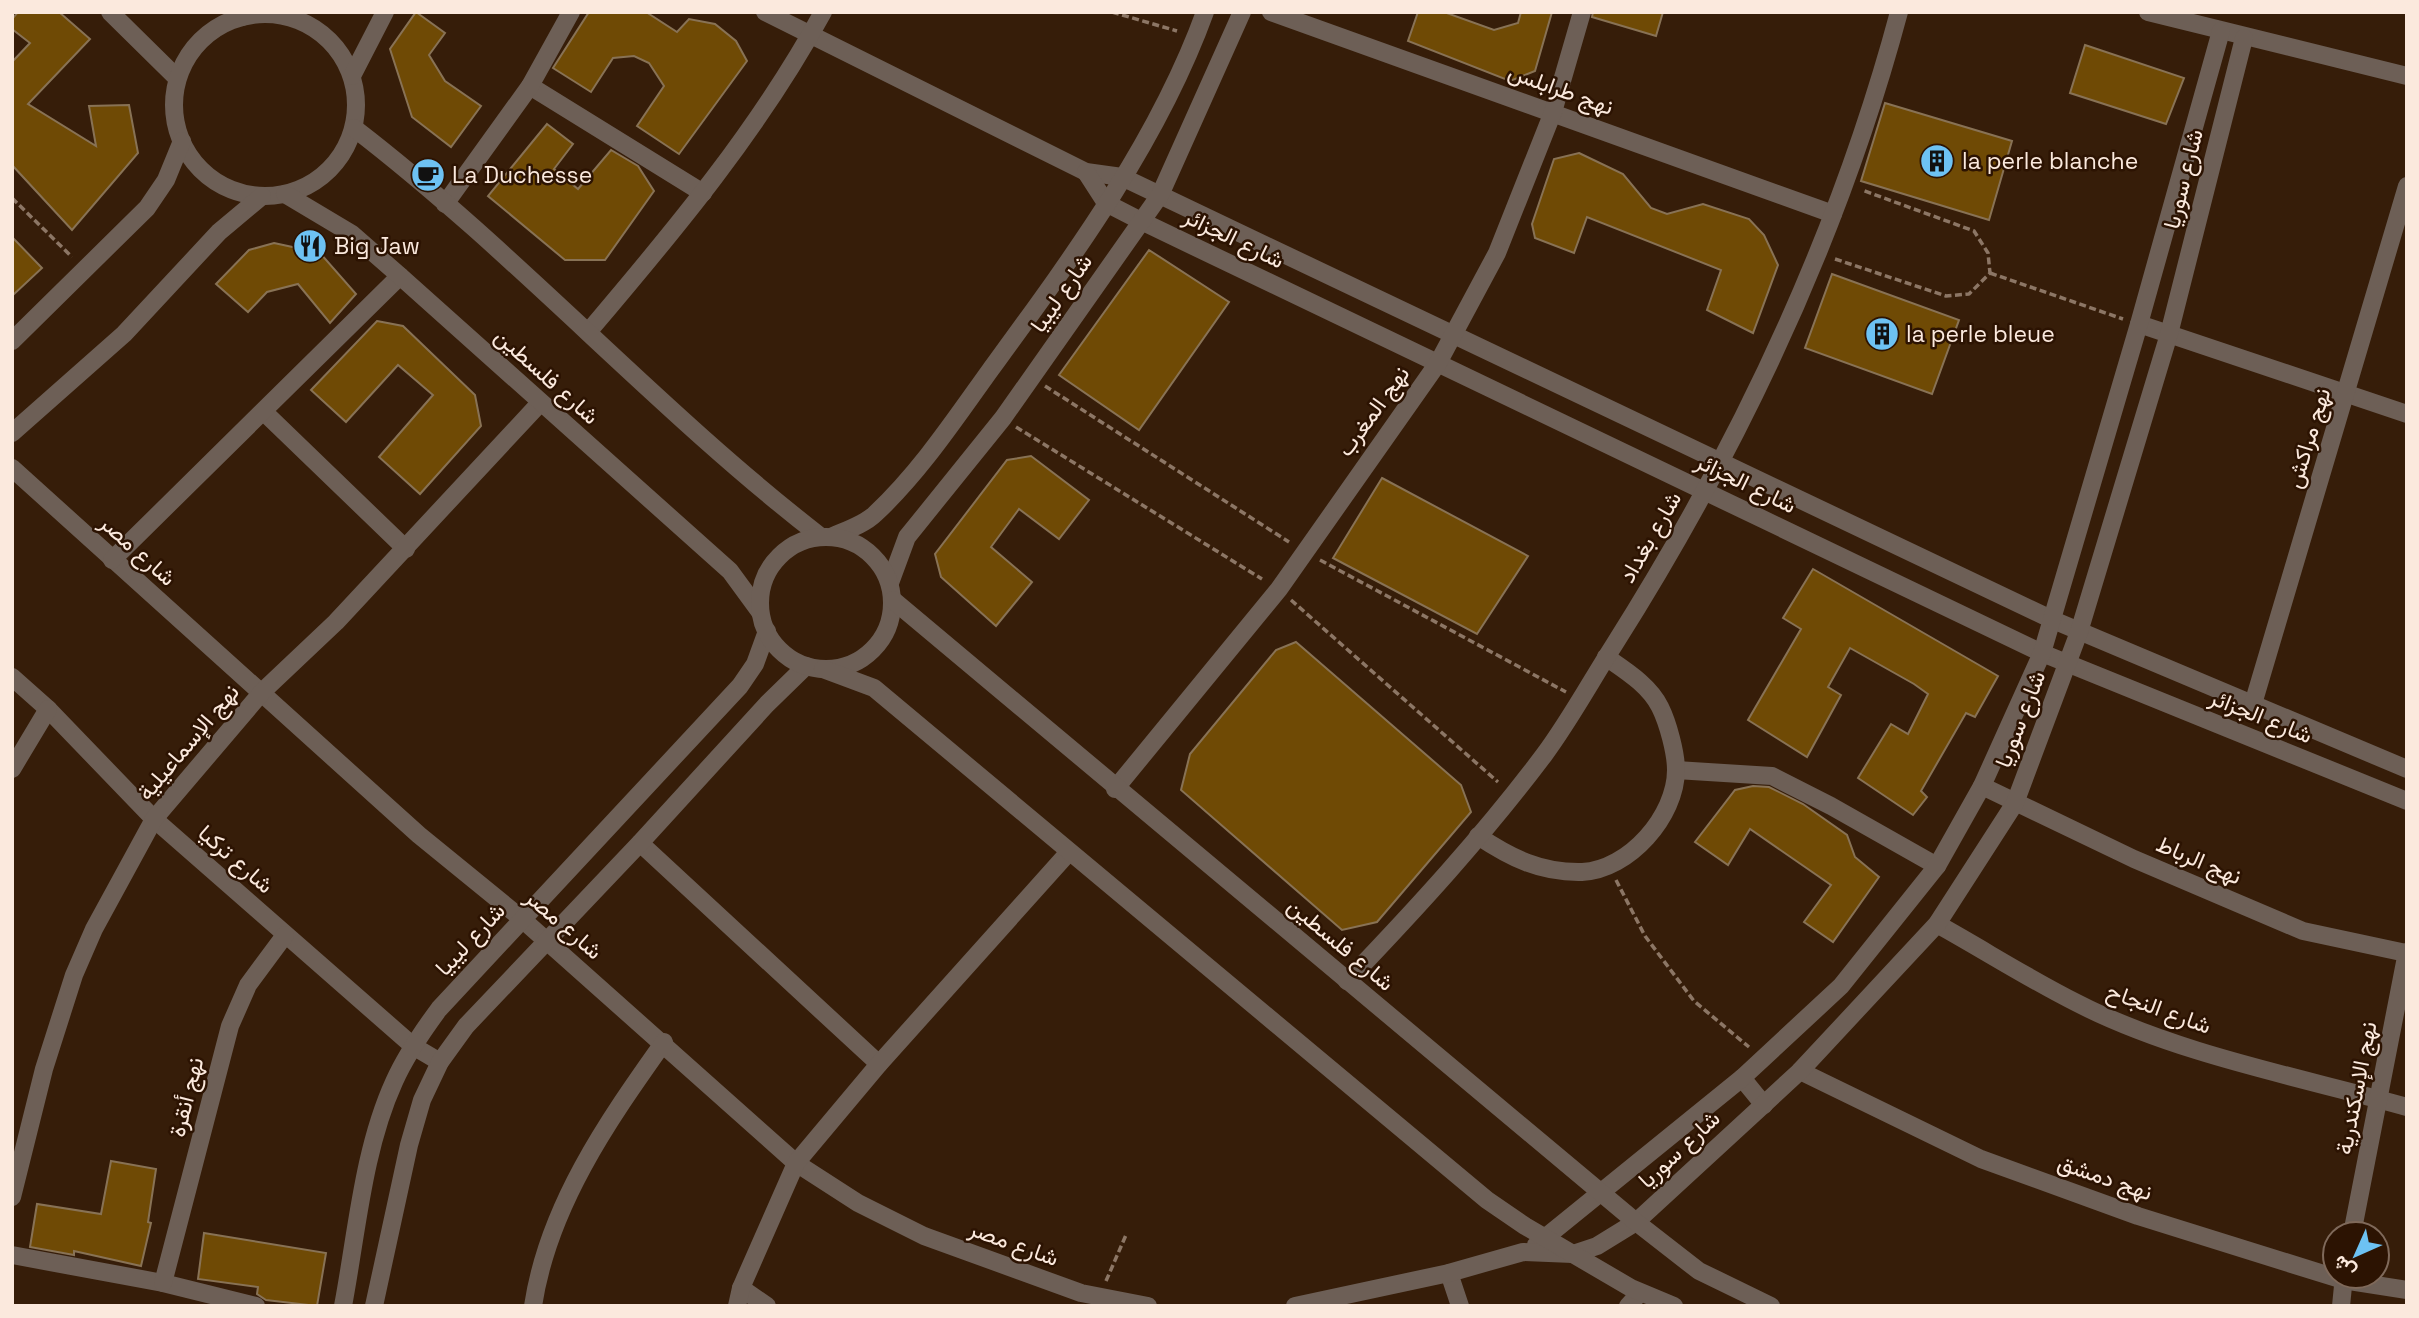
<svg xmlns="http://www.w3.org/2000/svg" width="2419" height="1318" font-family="'Space Grotesk',Vazirmatn,sans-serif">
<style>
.building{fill:#6f4a05;stroke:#887255;stroke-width:2}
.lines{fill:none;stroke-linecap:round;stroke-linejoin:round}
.path{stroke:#8c7665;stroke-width:3.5;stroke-dasharray:7 3.5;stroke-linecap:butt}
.minor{stroke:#6d5f56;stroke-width:18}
.tertiary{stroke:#6d5f56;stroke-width:18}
.labels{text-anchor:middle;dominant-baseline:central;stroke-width:5;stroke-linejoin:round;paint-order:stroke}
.street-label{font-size:23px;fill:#fbe9dd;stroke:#2c1302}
.poi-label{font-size:23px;fill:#fbe9dd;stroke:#2c1302;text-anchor:start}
</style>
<rect width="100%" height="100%" fill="#361d09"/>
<g class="building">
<path d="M18 12H59L90 39 28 104 96 146 89 106 129 105 138 153 72 230 12 165V62L30 43 12 29V19Z"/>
<path d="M416 12 445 33 429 55 445 81 481 106 451 147 412 117 390 49Z"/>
<path d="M589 12H646L677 32 689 19 715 24 736 41 747 61 679 154 637 126 664 86 649 63 634 56 613 58 591 92 553 68Z"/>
<path d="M1418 12H1444L1494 30 1518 23 1521 12H1552L1535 71 1510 81 1408 41Z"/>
<path d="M1593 12H1663L1656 36 1592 17Z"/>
<path d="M2085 45 2184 78 2166 124 2070 93Z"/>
<path d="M1885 103 2012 141 1989 220 1861 181Z"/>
<path d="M547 124 573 144 554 169 578 189 611 150 638 166 654 191 605 260H565L488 196Z"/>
<path d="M1579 153 1623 174 1651 208 1667 214 1703 204 1749 219 1764 235 1778 265 1753 333 1707 310 1721 270 1587 217 1574 253 1535 238 1532 224 1554 159Z"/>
<path d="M12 237 42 268 12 296Z"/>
<path d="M274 243 320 253 356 294 330 323 298 284 267 292 248 312 216 284 249 250Z"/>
<path d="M1149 250 1229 302 1139 430 1059 375Z"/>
<path d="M1832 274 1959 320 1932 394 1805 348Z"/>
<path d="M377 321 403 326 475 395 481 426 420 494 379 457 433 395 398 365 346 422 311 390Z"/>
<path d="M1031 456 1089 500 1059 539 1019 509 991 547 1032 582 996 626 941 577 935 554 1007 460Z"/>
<path d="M1382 478 1528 556 1477 634 1333 558Z"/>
<path d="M1813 569 1998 676 1975 717 1966 713 1921 791 1927 797 1913 815 1858 778 1891 724 1908 734 1928 694 1914 684 1850 648 1828 687 1841 695 1807 757 1748 720 1801 629 1783 618Z"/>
<path d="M1296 642 1461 785 1471 812 1377 922 1342 930 1181 790 1190 754 1276 650Z"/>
<path d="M1753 786 1769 787 1803 804 1847 835 1855 857 1879 877 1833 942 1804 922 1831 885 1750 829 1728 865 1695 842 1735 790Z"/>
<path d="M111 1161 156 1169 148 1222 151 1223 141 1266 74 1251V1255L30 1247 37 1204 101 1214Z"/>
<path d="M204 1233 326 1253 317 1306 266 1300 257 1294 258 1287 198 1279Z"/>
</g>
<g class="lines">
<g class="path">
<path d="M1112 12 1177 31"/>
<path d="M12 198 72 257"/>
<path d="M1835 259 1946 296 1969 294 1990 273 1988 253 1974 231 1862 190"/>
<path d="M1990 273 2123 319"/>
<path d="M1045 386 1289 542"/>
<path d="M1016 427 1262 579"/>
<path d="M1320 560 1566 692"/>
<path d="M1291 600 1498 782"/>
<path d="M1616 880 1645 936 1694 1001 1749 1047"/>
<path d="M1106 1281 1126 1235"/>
</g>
<g class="minor">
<path d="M110 12 177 78"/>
<path d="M235 12 242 17"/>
<path d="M765 12 1086 172 1122 177 2053 620 2407 769"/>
<path d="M1271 12 1833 214"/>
<path d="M2148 12 2407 76"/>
<path d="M530 86 703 193"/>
<path d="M1086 172 1106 203 1141 221 2042 653 2407 801"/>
<path d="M445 204 530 86 571 12"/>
<path d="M2139 324 2407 414"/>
<path d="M589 331C674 231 760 128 823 12"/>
<path d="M264 412 406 549"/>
<path d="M12 468 419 835 522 919 796 1163 858 1203 924 1236 1081 1293 1148 1306"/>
<path d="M833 536C847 530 865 524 875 514 920 472 955 419 991 369 1072 258 1158 142 1205 12"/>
<path d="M112 560 400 276"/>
<path d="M890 583 907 537 1003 418 1160 195 1242 12"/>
<path d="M12 677 48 709 154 819 413 1046 440 1062"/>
<path d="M2253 704 2407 186"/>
<path d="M12 769 48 709"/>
<path d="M1676 770 1772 776 1831 806 1937 866"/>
<path d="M1982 786 2134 859 2303 931 2406 953"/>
<path d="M1115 789 1279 589 1438 363 1497 253 1553 112 1582 12"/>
<path d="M1478 836C1511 858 1541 873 1582 872 1629 870 1676 816 1676 770 1676 753 1668 723 1660 707 1649 685 1626 671 1606 657"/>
<path d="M640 843 879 1064"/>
<path d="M1937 924C1984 950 2029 979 2077 1003 2176 1054 2300 1077 2407 1107"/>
<path d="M1347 981C1416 909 1484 835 1544 755 1570 720 1591 681 1614 645 1738 449 1839 236 1899 12"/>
<path d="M1800 1071 1981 1159 2138 1216 2343 1280 2407 1290"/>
<path d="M1742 1078 1764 1105"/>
<path d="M12 1197 44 1069 74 975 94 929 154 819 262 692 336 622 540 403"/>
<path d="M2352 1234 2407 952"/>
<path d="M1536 1245 1742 1078 1841 986 1937 866 1982 786 2042 653 2139 324 2221 31"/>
<path d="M12 1255 163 1283 256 1306"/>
<path d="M1449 1273 1460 1306"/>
<path d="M163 1283 230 1026 248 985 285 935"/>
<path d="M741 1288 767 1306"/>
<path d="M343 1306C357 1232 363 1150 394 1082 406 1055 422 1032 439 1009L740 686 755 664 767 631"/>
<path d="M374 1306 409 1145 422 1100 440 1062 466 1026 640 843 767 704 806 666"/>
<path d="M533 1306C548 1207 607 1122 664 1042"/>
<path d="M737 1306 741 1288 796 1163 879 1064 1069 852"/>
<path d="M1295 1306 1449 1273 1523 1252 1573 1254 1597 1246 1636 1222 1800 1071 1937 924 2015 803 2079 632 2169 334 2244 38"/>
<path d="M1628 1306 1638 1295"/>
<path d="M2341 1306 2344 1276"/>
</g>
<g class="tertiary">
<circle cx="265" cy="105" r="91"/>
<path d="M352 76 385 12"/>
<path d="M354 128C518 254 657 410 820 536"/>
<path d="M285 194 352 234 400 276 730 571 760 612"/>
<path d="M12 341 147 208 166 180 182 141"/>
<path d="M12 433 124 334 219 232 262 196"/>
<circle cx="826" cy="603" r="66"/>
<path d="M893 600 1636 1222 1699 1271 1771 1306"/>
<path d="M823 669 874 688 1487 1200 1525 1226 1631 1288 1674 1306"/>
</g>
</g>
<defs>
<g id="building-disc" transform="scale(1.75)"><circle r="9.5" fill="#6dc2f3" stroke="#2c1302"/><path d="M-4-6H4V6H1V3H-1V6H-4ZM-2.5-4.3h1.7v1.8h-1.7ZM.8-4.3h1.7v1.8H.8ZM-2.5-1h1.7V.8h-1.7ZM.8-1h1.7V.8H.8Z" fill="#111"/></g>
<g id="cafe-disc" transform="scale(1.75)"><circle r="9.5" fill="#6dc2f3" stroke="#2c1302"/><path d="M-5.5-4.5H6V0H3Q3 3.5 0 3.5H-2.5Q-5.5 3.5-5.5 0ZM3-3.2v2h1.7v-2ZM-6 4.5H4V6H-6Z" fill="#111"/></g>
<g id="restaurant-disc" transform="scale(1.75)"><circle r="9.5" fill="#6dc2f3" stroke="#2c1302"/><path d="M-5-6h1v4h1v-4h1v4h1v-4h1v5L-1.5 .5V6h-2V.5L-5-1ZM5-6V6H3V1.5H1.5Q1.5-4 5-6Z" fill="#111"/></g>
</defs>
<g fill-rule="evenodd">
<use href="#building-disc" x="1937" y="161"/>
<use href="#cafe-disc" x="428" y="175"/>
<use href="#restaurant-disc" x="310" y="246"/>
<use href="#building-disc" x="1882" y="334"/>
</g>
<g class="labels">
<g class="street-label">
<text transform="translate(1561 89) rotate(20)">نهج طرابلس</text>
<text transform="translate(2183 179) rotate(-76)">شارع سوريا</text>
<text transform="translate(1234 238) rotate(26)">شارع الجزائر</text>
<text transform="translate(1061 293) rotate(-55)">شارع ليبيا</text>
<text transform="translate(547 376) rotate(42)">شارع فلسطين</text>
<text transform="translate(1373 411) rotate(-54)">نهج المغرب</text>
<text transform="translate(2308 438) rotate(-73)">نهج مراكش</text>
<text transform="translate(1746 483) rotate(26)">شارع الجزائر</text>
<text transform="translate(1650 537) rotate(-60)">شارع بغداد</text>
<text transform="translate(138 550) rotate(42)">شارع مصر</text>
<text transform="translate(2261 716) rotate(22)">شارع الجزائر</text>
<text transform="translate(2020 719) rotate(-69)">شارع سوريا</text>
<text transform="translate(188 742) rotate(-50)">نهج الإسماعيلية</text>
<text transform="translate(236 859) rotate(41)">شارع تركيا</text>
<text transform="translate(2199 860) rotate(23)">نهج الرباط</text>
<text transform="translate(564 924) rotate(41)">شارع مصر</text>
<text transform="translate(470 939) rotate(-47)">شارع ليبيا</text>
<text transform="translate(1341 944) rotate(40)">شارع فلسطين</text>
<text transform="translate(2159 1008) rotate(20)">شارع النجاح</text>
<text transform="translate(2356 1088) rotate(-79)">نهج الإسكندرية</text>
<text transform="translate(186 1097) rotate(-76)">نهج أنقرة</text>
<text transform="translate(1679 1149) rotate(-43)">شارع سوريا</text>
<text transform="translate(2105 1177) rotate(19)">نهج دمشق</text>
<text transform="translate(1014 1243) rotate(20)">شارع مصر</text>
</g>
<g class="poi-label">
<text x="1962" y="161">la perle blanche</text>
<text x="452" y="175">La Duchesse</text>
<text x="334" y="246">Big Jaw</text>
<text x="1906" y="334">la perle bleue</text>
</g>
</g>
<rect width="2419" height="1318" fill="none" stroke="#fbe9dd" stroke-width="28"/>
<g transform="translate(2356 1255) rotate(225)"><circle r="33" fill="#2c1302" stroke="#7f695a" stroke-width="2"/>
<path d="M0-5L12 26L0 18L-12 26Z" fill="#6dc2f3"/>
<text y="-10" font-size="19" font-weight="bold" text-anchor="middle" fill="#fbe9dd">ش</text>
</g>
</svg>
